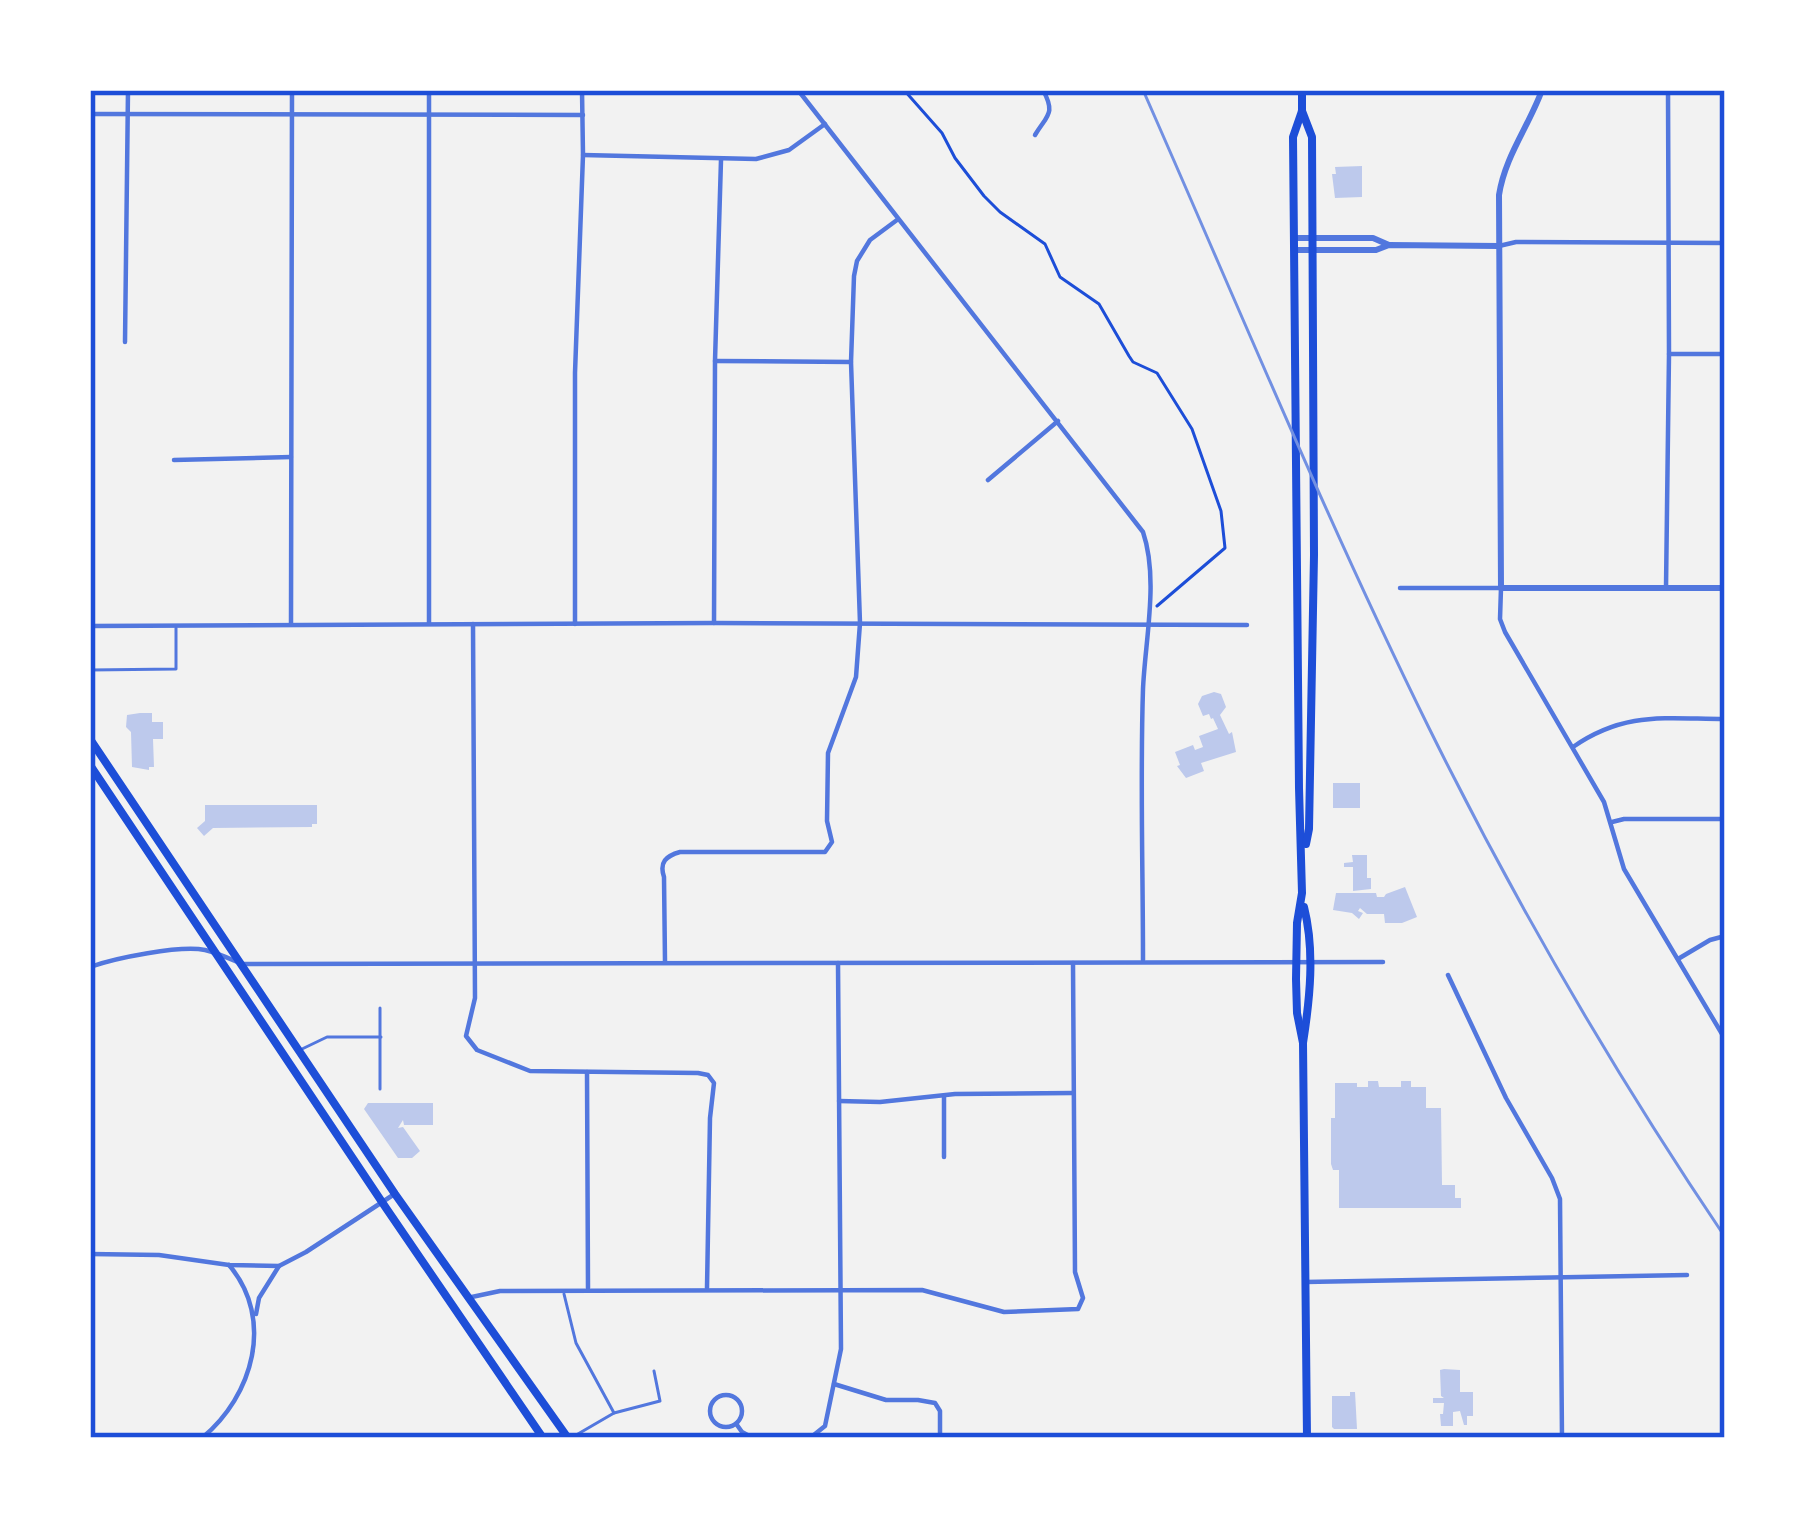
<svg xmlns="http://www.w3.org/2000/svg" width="1815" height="1528" font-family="'Exo 2',sans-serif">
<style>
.building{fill:#bdc9ec}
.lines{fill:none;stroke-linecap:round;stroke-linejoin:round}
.path{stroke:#1d4ed8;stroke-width:3}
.service{stroke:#5277de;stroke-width:3}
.minor{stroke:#5277de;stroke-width:4.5}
.tertiary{stroke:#5277de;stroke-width:6}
.primary{stroke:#1d4ed8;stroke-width:8}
.rail{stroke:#7290e2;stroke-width:3}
.neatline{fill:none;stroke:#1d4ed8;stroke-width:4.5}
</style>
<rect width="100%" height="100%" fill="#f2f2f2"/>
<g class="building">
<path d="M1362 166V197L1335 198 1332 174H1336L1335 167Z"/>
<path d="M1214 692 1221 694 1226 707 1220 715 1229 734 1232 732 1236 752 1201 763 1204 771 1186 778 1177 766 1180 765 1175 752 1193 745 1195 750 1203 747 1199 736 1218 729 1213 718 1211 719 1209 714 1203 716 1198 704 1202 696Z"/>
<path d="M140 713H152V722H163V739H153L154 767H149V770L132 767 131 732 126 727 127 715Z"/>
<rect x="1333" y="783" width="27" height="25"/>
<path d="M205 805H317V824H312V827L213 828 204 836 197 828 205 821Z"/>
<path d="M1352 855H1367V878H1371V889L1353 891V867H1344V863L1353 862Z"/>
<path d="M1405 887 1417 917 1402 923H1385L1384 914H1367L1360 908 1358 911 1363 913 1359 919 1352 913 1333 910 1336 893H1376L1377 897H1384L1386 894Z"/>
<path d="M1368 1081H1378L1379 1087H1401V1081H1411V1087H1426V1108H1441L1442 1185H1455V1198H1461V1208H1339V1170H1333L1331 1164V1118H1335V1083H1357V1087H1368Z"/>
<path d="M368 1103H433V1125H404L403 1120 398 1128 403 1127 420 1151 412 1158H398L364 1109Z"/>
<path d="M1444 1369 1460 1370V1392H1473V1416H1467V1425H1464L1460 1411 1453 1412V1426H1441L1440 1414H1443L1444 1403H1433V1398H1444L1441 1396 1440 1370Z"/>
<path d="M1350 1392H1355L1357 1429H1334L1332 1427V1396H1350Z"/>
</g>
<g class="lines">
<path class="path" d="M904 90 942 133 955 158 984 196 1000 212 1045 244 1060 277 1099 304 1129 356 1133 362 1157 373 1192 429 1221 511 1225 548 1157 606"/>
<g class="service">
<path d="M90 670 176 669V628"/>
<path d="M302 1049 327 1037H381"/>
<path d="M380 1089V1008"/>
<path d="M564 1294 576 1343 614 1413"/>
<path d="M571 1438 614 1413 660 1401 654 1371"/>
</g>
<g class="minor">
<path d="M798 90 1143 532C1159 579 1145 641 1143 689 1140 779 1143 870 1143 960"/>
<path d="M90 114 583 115"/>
<path d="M1035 135C1047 115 1056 114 1043 90"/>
<path d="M583 155 756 159 789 150 825 124"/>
<path d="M1499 246 1516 242 1725 243"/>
<path d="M125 342 128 90"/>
<path d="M1669 354H1725"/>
<path d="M715 361 851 362"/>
<path d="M174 460 291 457"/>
<path d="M988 480 1058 421"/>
<path d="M1400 588H1501L1500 619 1505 632 1604 802 1624 869 1725 1039"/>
<path d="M1666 588 1669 354 1668 90"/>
<path d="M291 623 292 90"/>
<path d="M429 623V90"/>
<path d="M714 623 715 361 721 160"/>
<path d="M473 624 475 998 466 1036 477 1050 530 1071 698 1073 708 1075 714 1083 710 1118 707 1288"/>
<path d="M575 624V373L583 155 582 90"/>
<path d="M90 626 714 623 1247 625"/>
<path d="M1573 747C1625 711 1665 719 1725 719"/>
<path d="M1612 822 1624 819H1725"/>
<path d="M1678 959 1710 940 1725 936"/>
<path d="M665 962 664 877C659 862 666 856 680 852H825L832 842 827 821 828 753 856 677 860 623 851 362 854 276 857 261 870 240 897 220"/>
<path d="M90 967C115 958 180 945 205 950 218 953 230 959 242 964L1383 962"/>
<path d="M1448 975 1506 1098 1552 1178 1560 1199 1562 1438"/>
<path d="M587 1072 588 1288"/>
<path d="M839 1101 880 1102 955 1094 1073 1093"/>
<path d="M944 1157V1096"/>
<path d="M90 1254 159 1255 229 1265 279 1266 306 1252 393 1195"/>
<path d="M1305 1282 1687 1275"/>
<path d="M467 1298 500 1291 922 1290 1004 1312 1078 1309 1083 1298 1075 1272 1073 963"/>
<path d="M256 1314 259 1298 279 1266"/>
<path d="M834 1384 886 1400H918L935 1403 940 1411V1438"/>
<circle cx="726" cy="1411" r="16"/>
<path d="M737 1425 742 1432 753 1438"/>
<path d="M202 1438C253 1396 275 1319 229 1265"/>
<path d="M810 1438 825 1426 841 1349 838 963"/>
</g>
<g class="tertiary">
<path d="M1542 90C1529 126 1505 156 1499 195L1501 588H1725"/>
<path d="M1294 238H1373L1389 245"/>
<path d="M1294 250H1376L1389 245 1499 246"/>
</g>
<g class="primary">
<path d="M1302 90V111L1293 137 1299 788 1302 893 1297 923 1296 979 1297 1013 1303 1043"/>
<path d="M1302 111 1312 137 1314 555 1309 829 1306 844"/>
<path d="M90 739 395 1194 568 1438"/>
<path d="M90 765 386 1208 543 1438"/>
<path d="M1304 907C1315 951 1310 998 1303 1043L1307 1438"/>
</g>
<path class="rail" d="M1143 90C1237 303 1326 519 1429 728 1516 904 1615 1074 1725 1237"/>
</g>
<rect width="1815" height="1528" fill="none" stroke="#ffffff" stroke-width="186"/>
<rect x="93" y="93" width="1629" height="1342" class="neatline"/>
</svg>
